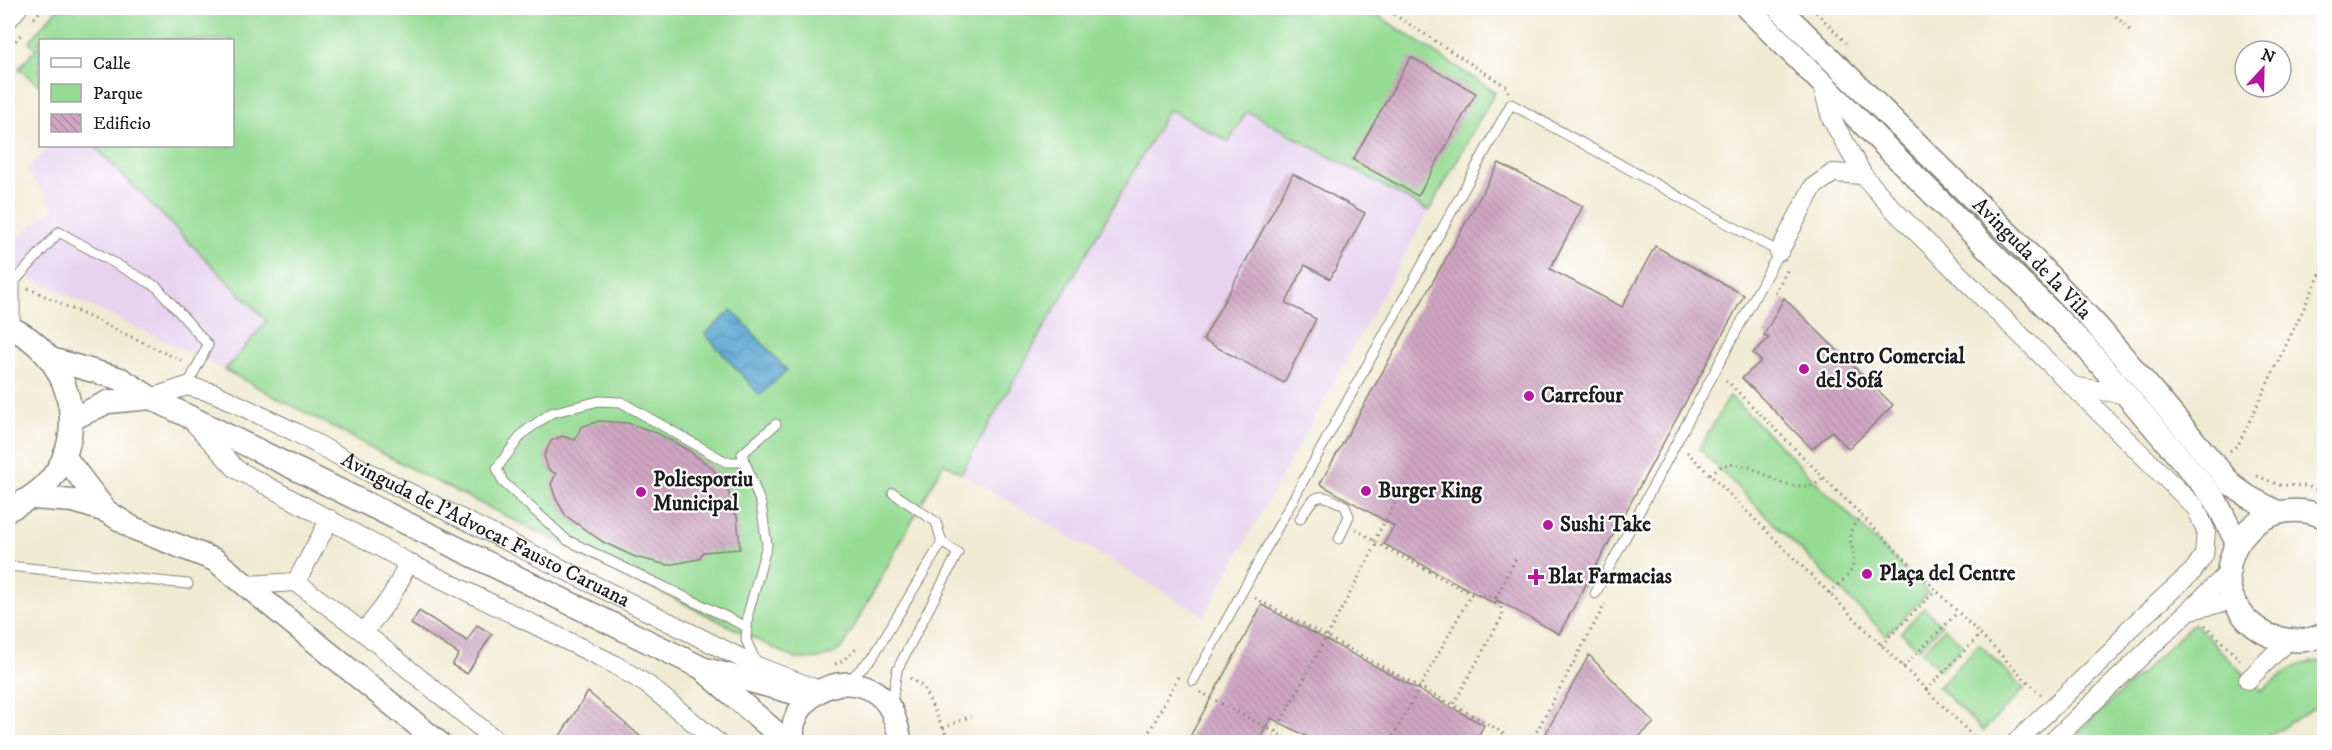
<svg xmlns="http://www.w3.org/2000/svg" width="2332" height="750" font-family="'IM FELL DW Pica',serif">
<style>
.built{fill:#e7d2ef}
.green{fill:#96db94;stroke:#597c58;stroke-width:1.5}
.water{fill:url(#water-waves);stroke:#3a6077;stroke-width:1.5}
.building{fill:url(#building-back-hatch)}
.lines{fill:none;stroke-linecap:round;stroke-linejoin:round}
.service-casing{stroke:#868377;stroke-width:11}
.minor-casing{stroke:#868377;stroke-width:20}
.tertiary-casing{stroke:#868377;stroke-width:25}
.path{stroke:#868377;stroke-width:3;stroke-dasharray:1.5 4.5;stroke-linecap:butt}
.service{stroke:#fff;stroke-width:9}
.minor{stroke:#fff;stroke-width:18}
.tertiary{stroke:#fff;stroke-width:22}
.poi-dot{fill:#b5179e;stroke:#fff;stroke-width:2}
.labels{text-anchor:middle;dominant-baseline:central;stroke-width:4.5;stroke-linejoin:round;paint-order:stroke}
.street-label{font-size:21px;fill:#1c1c1c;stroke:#fff}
.poi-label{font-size:21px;font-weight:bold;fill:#1c1c1c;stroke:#fff;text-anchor:start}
</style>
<defs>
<pattern id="water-waves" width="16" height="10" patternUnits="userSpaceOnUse" patternTransform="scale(1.5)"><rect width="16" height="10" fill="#59a5d2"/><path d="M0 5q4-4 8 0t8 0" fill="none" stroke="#4986aa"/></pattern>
<pattern id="building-back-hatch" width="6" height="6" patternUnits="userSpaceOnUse" patternTransform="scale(1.5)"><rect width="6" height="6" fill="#cfa6c3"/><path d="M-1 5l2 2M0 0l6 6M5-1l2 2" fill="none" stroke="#b18ea7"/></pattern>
</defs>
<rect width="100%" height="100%" fill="#fff"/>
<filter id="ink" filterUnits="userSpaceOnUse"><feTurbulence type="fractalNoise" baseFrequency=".0167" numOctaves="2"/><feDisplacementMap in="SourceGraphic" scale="12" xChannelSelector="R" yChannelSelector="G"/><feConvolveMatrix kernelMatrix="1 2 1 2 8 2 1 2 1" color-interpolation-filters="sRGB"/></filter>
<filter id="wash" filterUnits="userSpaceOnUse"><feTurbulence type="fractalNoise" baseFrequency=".008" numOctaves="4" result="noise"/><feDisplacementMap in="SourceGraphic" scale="24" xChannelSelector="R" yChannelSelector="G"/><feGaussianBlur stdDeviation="1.35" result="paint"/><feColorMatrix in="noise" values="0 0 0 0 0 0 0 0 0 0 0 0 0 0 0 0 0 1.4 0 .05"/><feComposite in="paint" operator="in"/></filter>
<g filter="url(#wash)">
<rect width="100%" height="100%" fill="#f0ead2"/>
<g class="built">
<path d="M1169 109 1229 142 1246 111 1429 211 1204 616 961 473Z"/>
<path d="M51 146H94L267 321 225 370 8 267V246L54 208 26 169Z"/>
</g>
<g class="green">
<path d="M58 8H1320L1329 12 1332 8H1367L1495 92 1429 211 1247 111 1229 142 1169 109 961 473 944 463 843 647C829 660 814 659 796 659L425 476 225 370 267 321 94 146H232V40H40V86L19 69 36 48 29 42Z"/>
<path d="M1730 396 1928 593 1886 635 1699 449Z"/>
<path d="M1924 608 1942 625 1918 649 1901 632Z"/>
<path d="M2194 623 2261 692C2283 673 2294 662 2324 661V706L2320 704 2259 742H2068Z"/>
<path d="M1945 628 1963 645 1939 670 1922 652Z"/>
<path d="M1979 644 2024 689 1983 731 1938 687Z"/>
</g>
<path class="water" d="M732 310 787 370 760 395 705 334Z"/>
<g id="blocks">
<g class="building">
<path d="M1411 57 1476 93 1418 196 1353 160Z"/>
<path d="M1499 163 1583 206 1550 269 1622 307 1655 246 1744 295 1559 634 1497 600 1495 604 1384 544 1394 526 1320 484Z"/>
<path d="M1293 174 1365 213 1330 279 1305 265 1286 303 1316 319 1284 383 1203 340Z"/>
<path d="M1784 298 1893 405 1849 449 1832 431 1812 449 1742 378 1761 361 1753 353 1769 338 1764 335Z"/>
<path d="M599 421 628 423 657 433 686 449 710 466 724 482 732 501 727 509 737 515 740 549 703 552 699 559 668 565 635 557 603 542 566 516 556 499 551 484 556 474 548 469 544 456 551 441 562 436 575 440 581 427Z"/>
<path d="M1262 605 1484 725 1475 742H1318L1271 718 1258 742H1187Z"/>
<path d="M419 611 467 641 477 625 492 634 467 674 452 665 459 654 411 624Z"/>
<path d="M1589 655 1654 723 1633 742H1555L1546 733Z"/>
<path d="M588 692 647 742H556Z"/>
</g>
</g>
</g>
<g filter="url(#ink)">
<use href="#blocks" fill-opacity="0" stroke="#868377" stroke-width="1.5"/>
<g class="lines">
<g class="service-casing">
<g id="service">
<path d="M15 328V281L59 232 157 287 208 345 187 386"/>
<path d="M744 462H726L621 402 599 401 551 413 523 433 497 468 503 482 567 540 747 627"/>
<path d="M1300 519C1316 492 1318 492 1345 506L1349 516 1339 539"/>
<path d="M8 566 188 584"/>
<path d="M757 664 746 640 748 614 767 545 761 504 742 454 776 424"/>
<path d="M848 681 872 658 942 542"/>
<path d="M1193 681 1511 104 1779 252 1595 594"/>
<path d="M892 704 897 670 958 553 942 542 936 522 893 493"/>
</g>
</g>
<g class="minor-casing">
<g id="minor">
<path d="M8 20 18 8"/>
<path d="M1821 81 1831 118 1863 175 1891 207 2196 508 2206 531 2204 555 2193 571 2128 630 2114 649 2016 742"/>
<path d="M1779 252 1813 187 1833 173 1863 175"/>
<path d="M2072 386 2127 395"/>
<path id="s1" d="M151 398 187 386 214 393 295 432 370 473 757 666 819 690"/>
<path d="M193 422 236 469 407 562 612 663 648 685 717 742"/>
<path d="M296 582 330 519"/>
<path d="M247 585 296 582 363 632 498 742"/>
<path d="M2191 610 2234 600"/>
<path d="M363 632C381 612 400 588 407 562"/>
<path d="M2248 680 2287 641"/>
<path d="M2052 742 2229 572"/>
</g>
</g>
<g class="tertiary-casing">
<g id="tertiary">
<path d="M1747 8 2083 344 2215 499 2237 543"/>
<path id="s2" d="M1779 8 2017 242 2099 328 2232 485 2247 496 2277 512"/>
<path d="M8 327C67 350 93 431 49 481 37 495 23 502 8 510"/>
<path d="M51 359 121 379 151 398 702 668 809 697"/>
<path d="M72 419 108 402 151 398"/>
<path d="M64 456 106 511"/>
<path d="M32 498 74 501 106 511 133 528 215 560 438 742"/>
<path d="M2324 517C2257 488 2196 567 2248 621 2256 628 2265 635 2275 637 2292 642 2309 642 2324 634"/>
<path d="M707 673 787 742"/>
<path d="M793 742C793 736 792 726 795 720 813 673 880 670 895 720 897 728 901 735 899 742"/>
</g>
</g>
<g class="path">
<path d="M1384 8 1507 87 1508 92"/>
<path d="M1812 8 1846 43"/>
<path d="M2107 8 2132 32"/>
<path d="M34 18 43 8"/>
<path d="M8 50 21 34"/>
<path d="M28 288 184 362"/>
<path d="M1775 293 1789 267"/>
<path d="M1726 380 2041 695"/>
<path d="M2230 451 2238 445 2324 266"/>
<path d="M1687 452 1979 742"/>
<path d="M1710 474 1723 465 1734 464 1750 467 1781 483 1795 486H1812L1824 478"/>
<path d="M2257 476 2280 485 2307 486 2324 493"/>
<path d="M1356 529 1377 543 1471 594C1481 597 1491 593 1499 601L1503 615 1453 705"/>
<path d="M1374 541 1399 496"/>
<path d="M1829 593C1838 585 1851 576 1853 564 1856 540 1840 538 1862 516"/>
<path d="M1255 598 1492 726 1505 735 1508 742"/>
<path d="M1496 598 1516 558"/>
<path d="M2205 625 2241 661"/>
<path d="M1881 645 1936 590"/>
<path d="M835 664 842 661 856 649 859 651"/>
<path d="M1903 667 1958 612"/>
<path d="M910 678 923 687 946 735 953 742"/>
<path d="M1926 690 1981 634"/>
<path d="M1200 692 1293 742"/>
<path d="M943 728 971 716"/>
<path d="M1534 736 1541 742"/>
<path d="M1144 742 1179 675"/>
<path d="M1270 742 1377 543"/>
<path d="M1390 742 1471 594"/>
<path d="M1531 742 1605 604"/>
<path d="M1993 742 1998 737"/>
</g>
<use href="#service" class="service"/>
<use href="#minor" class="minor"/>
<use href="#tertiary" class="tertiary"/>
</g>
</g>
<g class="poi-dot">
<circle cx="1804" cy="369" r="6"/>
<circle cx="1529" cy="396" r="6"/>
<circle cx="1366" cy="491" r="6"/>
<circle cx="641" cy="492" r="6"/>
<circle cx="1548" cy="525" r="6"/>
<circle cx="1867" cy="574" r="6"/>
<path d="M1533 568h6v6h6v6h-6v6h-6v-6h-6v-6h6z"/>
</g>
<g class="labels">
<g class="street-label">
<text stroke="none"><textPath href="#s2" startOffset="356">Avinguda de la Vila</textPath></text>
<text stroke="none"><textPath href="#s1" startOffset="370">Avinguda de l'Advocat Fausto Caruana</textPath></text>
</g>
<g class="poi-label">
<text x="1816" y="357">Centro Comercial<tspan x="1816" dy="24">del Sofá</tspan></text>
<text x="1541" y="396">Carrefour</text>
<text x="653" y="480">Poliesportiu<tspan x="653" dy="24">Municipal</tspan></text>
<text x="1378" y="491">Burger King</text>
<text x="1560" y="525">Sushi Take</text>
<text x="1879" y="574">Plaça del Centre</text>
<text x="1548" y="577">Blat Farmacias</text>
</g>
</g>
<rect width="2332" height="750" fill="none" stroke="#fff" stroke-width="30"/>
<rect x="39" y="39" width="195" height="108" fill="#ffffff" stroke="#a4a4a4" stroke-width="1.5"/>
<rect x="51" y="58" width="30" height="9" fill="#ffffff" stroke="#a4a4a4" stroke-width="1.5"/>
<text x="93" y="69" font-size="18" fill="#1c1c1c">Calle</text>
<rect x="51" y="84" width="30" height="18" fill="#96db94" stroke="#a4a4a4" stroke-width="1.5"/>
<text x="93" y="99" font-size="18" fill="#1c1c1c">Parque</text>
<rect x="51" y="114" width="30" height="18" fill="url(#building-back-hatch)" stroke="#a4a4a4" stroke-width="1.5"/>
<text x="93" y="129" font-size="18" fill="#1c1c1c">Edificio</text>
<g transform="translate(2263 69) rotate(22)"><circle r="28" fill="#ffffff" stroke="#a4a4a4" stroke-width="1.5"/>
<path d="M0-4.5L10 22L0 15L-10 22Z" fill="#b5179e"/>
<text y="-9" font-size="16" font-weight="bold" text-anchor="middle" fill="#1c1c1c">N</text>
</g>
</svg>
